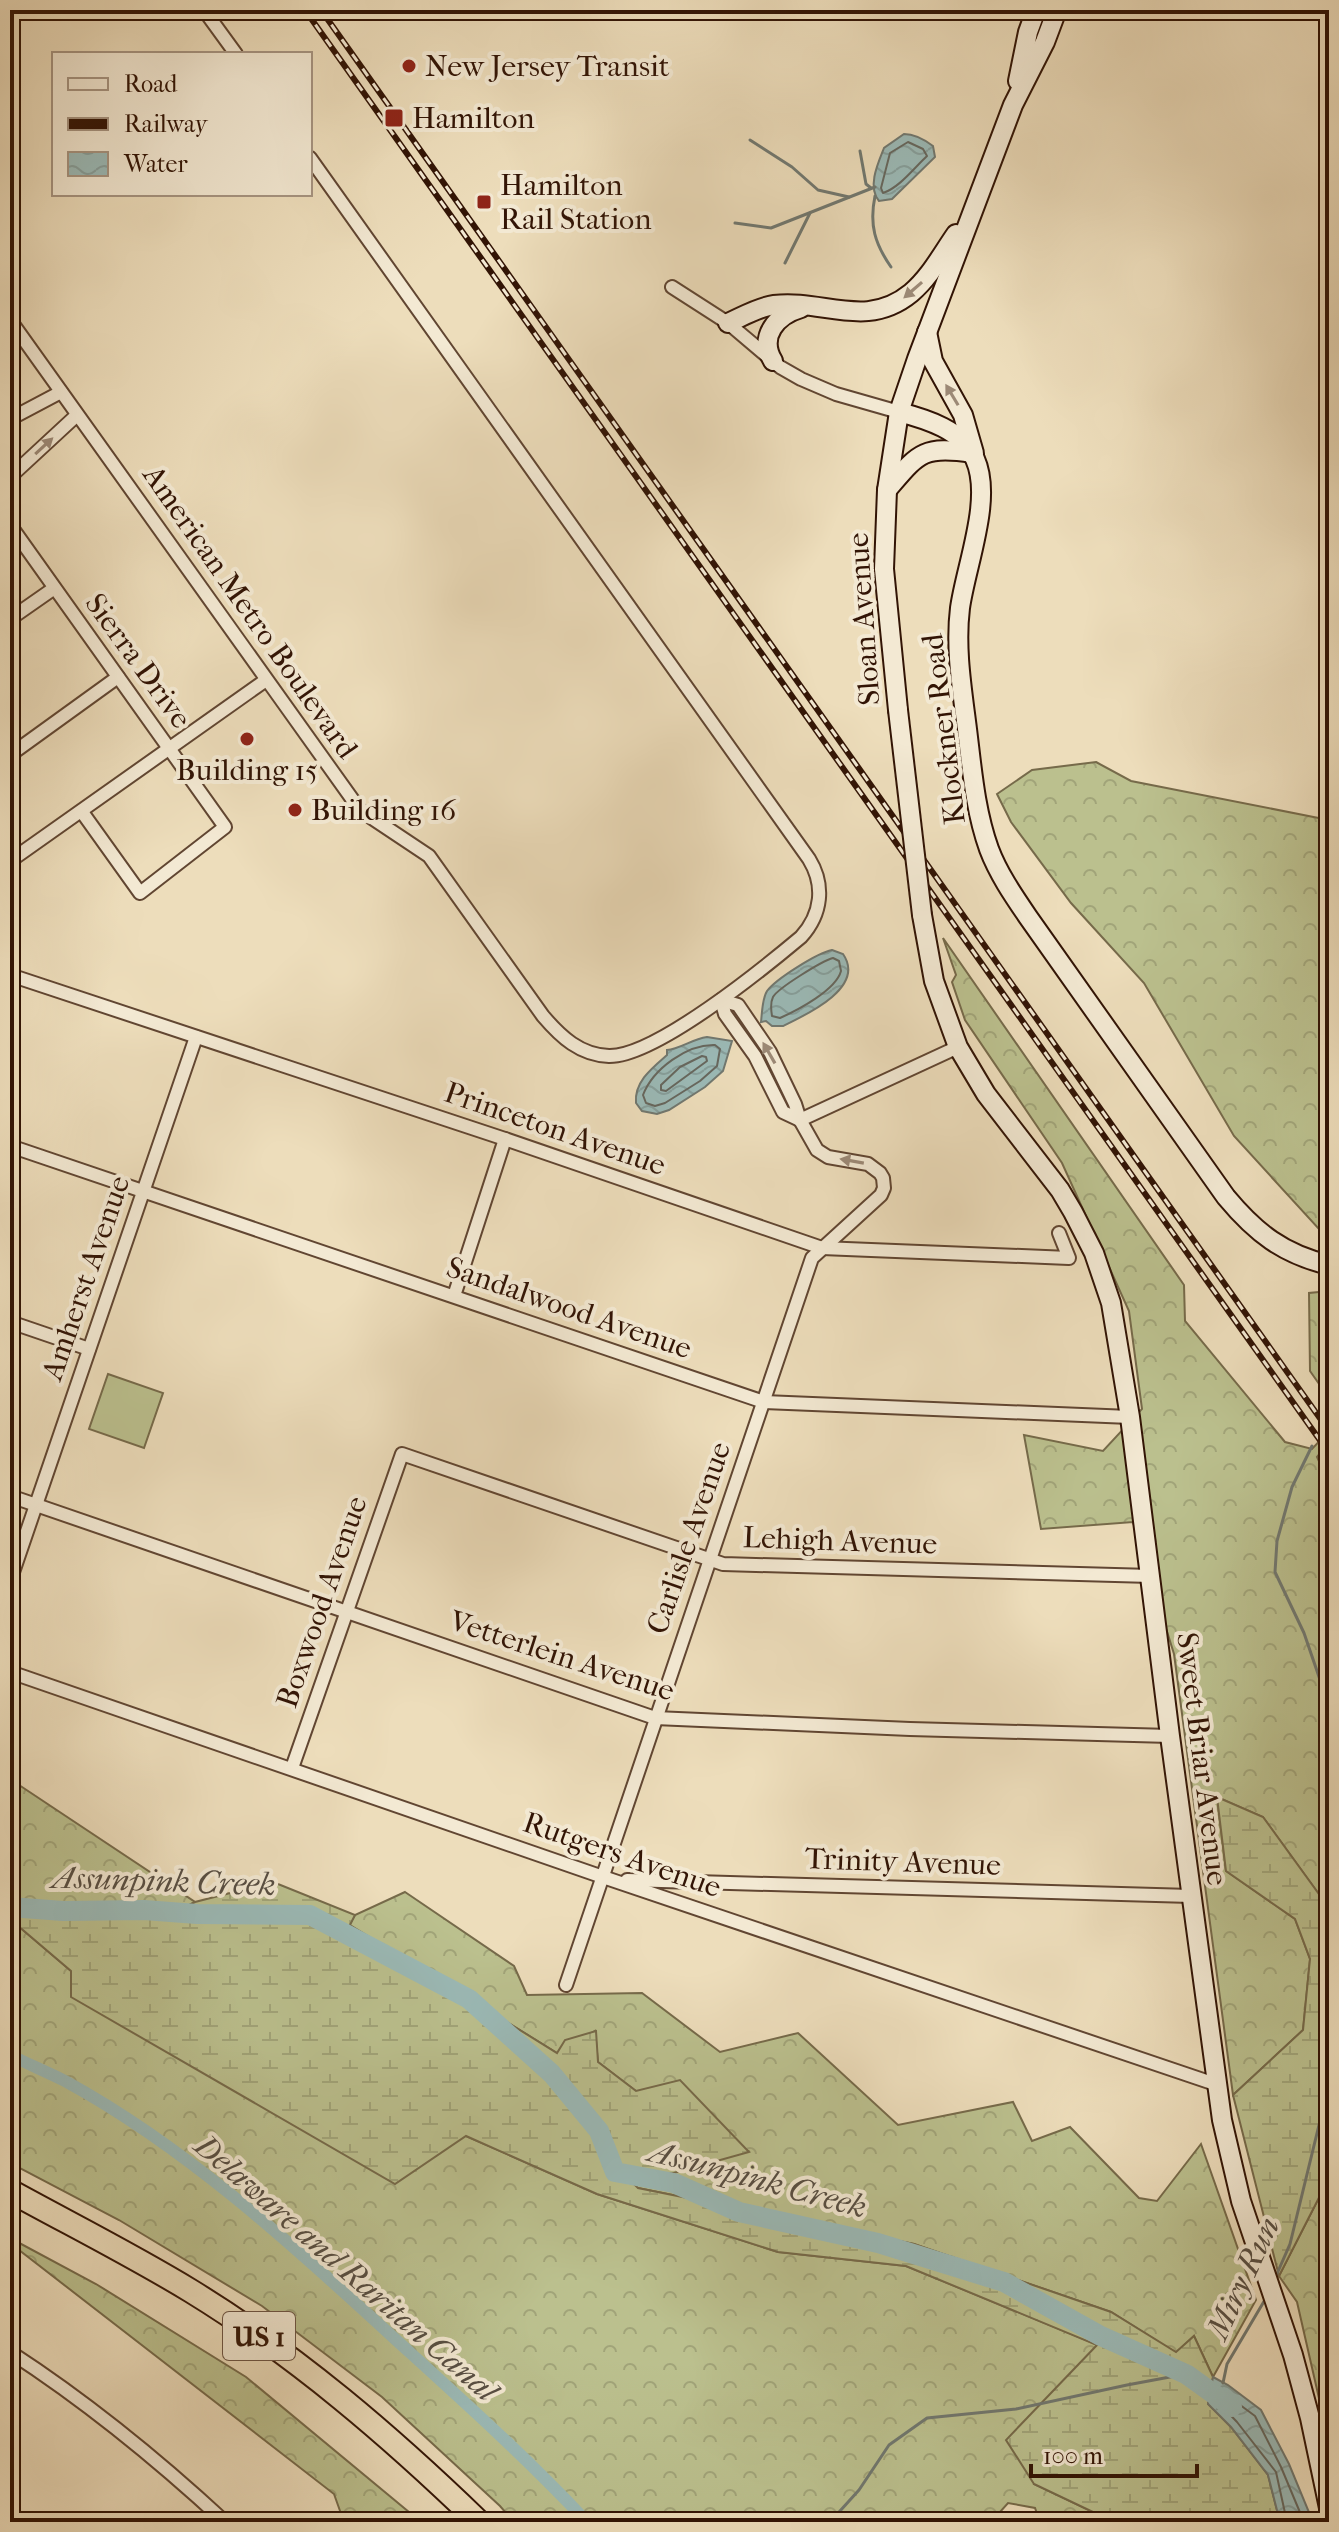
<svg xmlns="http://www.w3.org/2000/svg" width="1339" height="2532" font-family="'IM FELL French Canon',serif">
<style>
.green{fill:#bbc08e;stroke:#766a4a;stroke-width:2}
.forest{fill:url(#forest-crowns);stroke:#766a4a;stroke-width:2}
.wetland{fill:url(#wetland-marsh);stroke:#766a4a;stroke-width:2}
.water{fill:url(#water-waves);stroke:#717870;stroke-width:2}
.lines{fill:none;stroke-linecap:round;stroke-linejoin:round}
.shore{stroke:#66675e;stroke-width:2}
.stream{stroke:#717870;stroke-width:3}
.canal{stroke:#9bbab7;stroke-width:12}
.river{stroke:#9bbab7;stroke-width:20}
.street-casing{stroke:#614632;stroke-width:16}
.secondary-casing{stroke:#321405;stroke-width:22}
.highway-casing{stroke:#321405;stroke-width:26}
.street{stroke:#f3e9d3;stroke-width:12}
.secondary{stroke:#f3e9d3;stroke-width:18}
.highway{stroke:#edddbb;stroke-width:22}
.rail-casing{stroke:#321405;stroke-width:6}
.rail{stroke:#f3e9d3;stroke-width:3;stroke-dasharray:9;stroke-linecap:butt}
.secondary-bridge-casing{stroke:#321405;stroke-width:22;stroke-linecap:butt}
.secondary-bridge{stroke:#f3e9d3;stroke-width:18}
.oneway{fill:#9c8976}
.poi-dot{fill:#8f2418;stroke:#f3e9d3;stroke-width:3}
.labels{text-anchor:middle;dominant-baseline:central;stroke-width:8;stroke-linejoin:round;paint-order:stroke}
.shield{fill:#f3e9d3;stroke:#6c5443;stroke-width:2}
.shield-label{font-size:28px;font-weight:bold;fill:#321405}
.poi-label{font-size:30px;fill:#321405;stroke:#f3e9d3;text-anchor:start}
.street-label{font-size:30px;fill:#321405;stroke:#f3e9d3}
.water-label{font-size:32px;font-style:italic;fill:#574e43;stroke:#f3e9d3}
</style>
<defs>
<pattern id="forest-crowns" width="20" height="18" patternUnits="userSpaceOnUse" patternTransform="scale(2)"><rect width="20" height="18" fill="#bbc08e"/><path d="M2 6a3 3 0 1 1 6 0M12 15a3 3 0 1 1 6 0" fill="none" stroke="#a1a479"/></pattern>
<pattern id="wetland-marsh" width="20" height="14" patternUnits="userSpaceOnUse" patternTransform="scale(2)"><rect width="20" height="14" fill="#bbc08e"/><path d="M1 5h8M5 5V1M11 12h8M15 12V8" fill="none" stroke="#a1a479"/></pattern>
<pattern id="water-waves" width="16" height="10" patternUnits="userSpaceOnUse" patternTransform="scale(2)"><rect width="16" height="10" fill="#9bbab7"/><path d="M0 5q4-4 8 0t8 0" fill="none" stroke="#869f9c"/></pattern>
</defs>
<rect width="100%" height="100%" fill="#edddbb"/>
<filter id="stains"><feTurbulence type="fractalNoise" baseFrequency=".0025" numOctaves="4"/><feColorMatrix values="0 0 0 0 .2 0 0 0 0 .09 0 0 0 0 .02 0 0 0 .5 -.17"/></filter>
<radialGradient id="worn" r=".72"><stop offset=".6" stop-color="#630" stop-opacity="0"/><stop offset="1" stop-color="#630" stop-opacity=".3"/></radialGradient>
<path class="green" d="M108 1374 163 1393 144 1448 89 1429Z"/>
<g class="forest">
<path d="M1096 762 1131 781 1329 820V1240L1234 1136 1144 983 1071 903 1011 822 997 794 1032 770Z"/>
<path d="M943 938 1184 1285 1185 1321 1285 1442 1312 1449 1329 1431V1442L1317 1457 1329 1483V1908L1263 1817 1217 1797 1226 1871 1295 1919 1310 1959 1303 2030 1233 2095 1174 1654 1133 1522 1041 1529 1024 1435 1103 1451 1142 1409 1129 1311 1062 1163 965 1020 952 982 956 975Z"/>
<path d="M1329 1291V1398L1310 1371 1309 1293Z"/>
<path d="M10 1779 195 1902 167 1917 120 1919 74 1902 10 1903Z"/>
<path d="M405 1892 514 1966 527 1995 642 1993 720 2052 798 2033 898 2125 1013 2102 1032 2141 1070 2127 1139 2198 1157 2201 1201 2144 1256 2300 1213 2377 1194 2336 1176 2353 1111 2312 914 2244 638 2188 632 2184 748 2151 636 2091 598 2062 595 2031 557 2053 349 1925 355 1915Z"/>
<path d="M10 1919 71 1971 466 2136 597 2194 778 2252 906 2266 1098 2345 1034 2484 1114 2522H1040L1035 2508 1008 2503 991 2522H514L500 2506 382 2397 262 2306 119 2220 10 2163Z"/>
<path d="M1329 2178V2442L1297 2302 1279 2276Z"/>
<path d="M10 2238 96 2284 246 2377 421 2522H344L334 2494 10 2243Z"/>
</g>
<g class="wetland">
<path d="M1217 1797 1263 1817 1329 1908V2178L1279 2276 1233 2095 1303 2030 1310 1959 1295 1919 1226 1871Z"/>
<path d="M273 1882 355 1915 350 1925 557 2053 565 2040 596 2031 598 2062 636 2091 680 2080 749 2152 634 2184 638 2188 914 2244 1111 2312 1176 2352 1194 2336 1213 2377 1208 2404 1231 2427 1268 2475 1280 2522H1114L1034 2484 1006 2440 1097 2345 906 2266 778 2252 597 2194 466 2136 395 2184 71 1997V1971L10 1919V1903L74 1902 120 1919 167 1917 195 1902Z"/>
</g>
<g class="water">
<path d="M904 134C915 134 925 140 933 146L935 157 892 199 879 201C867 187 878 163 884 148Z"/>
<path d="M832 950 843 954C866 987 808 1014 783 1026H772L766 1021 761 1022C762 1014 762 999 767 991 776 979 817 953 832 950Z"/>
<path d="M707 1037 732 1041 723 1071 705 1087 669 1110 657 1114 642 1111 636 1103C634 1082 652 1068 667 1055V1050C680 1049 692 1039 707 1037Z"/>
<path d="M1213 2377 1228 2385 1261 2410 1289 2464 1313 2522H1280L1268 2475 1231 2427 1208 2404Z"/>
</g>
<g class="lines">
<g class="shore">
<path d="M908 142 923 149 927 156C914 168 899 188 883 193L881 188 890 153Z"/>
<path d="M833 958 839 961 841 971C836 990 798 1010 780 1018L772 1016C771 1010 770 1003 773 997 778 988 822 961 833 958Z"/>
<path d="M715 1045 720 1049 717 1066 700 1081 665 1103 655 1106 646 1103 643 1095C653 1069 687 1044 715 1045Z"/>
<path d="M702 1056 706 1057 707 1061 666 1091 661 1090V1085L680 1067Z"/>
<path d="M1287 2522 1276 2472 1237 2422 1218 2402 1220 2392 1224 2393 1255 2416 1281 2467 1304 2522"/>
</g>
<g class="stream">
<path d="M750 140 792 167 818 190 849 197"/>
<path d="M860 151 866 184 871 188"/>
<path d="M875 196C869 225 875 244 891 267"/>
<path d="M735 223 771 228 875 187"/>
<path d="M785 263 810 213"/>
<path d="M1312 1446 1292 1487 1277 1541 1275 1572 1304 1633 1329 1706"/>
<path d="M1276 2276 1290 2244 1329 2084"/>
<path d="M1223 2383 1227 2364 1266 2298"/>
<path d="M830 2522 859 2490 889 2445 927 2418 1016 2409 1127 2385 1186 2374"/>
</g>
<path class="canal" d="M10 2055C28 2064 47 2072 65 2081 186 2147 293 2245 394 2338 460 2398 526 2457 587 2522"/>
<path class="river" d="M10 1907 63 1911 144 1910 197 1914 310 1915 469 1999 552 2074 599 2131 615 2172 674 2183 739 2212 878 2243 1004 2282 1099 2335 1186 2374 1232 2407"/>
<g class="street-casing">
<g id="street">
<path d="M204 10 236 54"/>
<path d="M672 287 728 323 780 367 801 379 836 394 899 412"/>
<path d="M10 320 360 810 429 856 543 1016C561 1037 580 1055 609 1056 655 1057 764 968 801 937 822 914 825 885 809 859L310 158"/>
<path d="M10 419 61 392"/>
<path d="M10 477 77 415"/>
<path d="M10 525 225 827 140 893 82 812"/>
<path d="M10 619 53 589"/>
<path d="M10 755 118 677"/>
<path d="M10 861 266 680"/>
<path d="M10 975 505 1139 822 1248 1069 1258 1059 1233"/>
<path d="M721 1000 725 1014 755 1056 783 1112 800 1120"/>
<path d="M800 1120 958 1047"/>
<path d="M10 1146 764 1402 1130 1417"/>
<path d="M454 1296 505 1139"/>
<path d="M10 1322 89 1349"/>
<path d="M10 1496 655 1718 910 1729 1170 1736"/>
<path d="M10 1581 196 1037"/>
<path d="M10 1672 603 1877 1218 2085"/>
<path d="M292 1768 402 1454 723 1564 1151 1576"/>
<path d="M627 1880 1191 1896"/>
<path d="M566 1985 812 1258 881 1195 884 1188 883 1178 880 1173 868 1164 828 1157 817 1150 800 1120 795 1104 770 1052 738 1005 721 1000"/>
<path d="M10 2352C87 2402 158 2460 225 2522"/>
</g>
</g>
<g class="secondary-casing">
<g id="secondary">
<path d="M1018 81 1028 32 1036 10"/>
<path d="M728 323C742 317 758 307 774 305 823 299 866 330 911 293 930 277 942 254 956 234"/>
<path d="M927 332 933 361 963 415 974 453"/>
<path d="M773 361C758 336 777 315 801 308"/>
<path d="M899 412C926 419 963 430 975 459 993 499 966 565 960 608 955 648 962 689 967 729 972 769 975 810 989 849 998 873 1013 895 1028 917L1226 1197C1256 1233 1283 1254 1329 1265"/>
<path d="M887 490C918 454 922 445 972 453"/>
<path d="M898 710 884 569 887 490 899 412 917 359 1013 105 1045 42 1057 10"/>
<path d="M922 915 934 981 958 1047 986 1094 1060 1190 1073 1212 1094 1253 1111 1303 1130 1417 1170 1736 1222 2120 1241 2201 1293 2355 1310 2418 1329 2508"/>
</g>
</g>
<g class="highway-casing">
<path id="highway" d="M10 2191C70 2224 132 2255 191 2291 297 2356 390 2436 479 2522"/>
</g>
<use href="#street" class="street"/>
<use href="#secondary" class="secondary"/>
<use href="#highway" class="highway"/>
<g class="rail-casing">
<g id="rail">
<path d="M305 10 1329 1453"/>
<path d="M321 10 1329 1431"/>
</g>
</g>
<use href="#rail" class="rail"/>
<g class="secondary-bridge-casing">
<path id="secondary-bridge" d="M898 710 922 915"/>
</g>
<use href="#secondary-bridge" class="secondary-bridge"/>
</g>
<defs><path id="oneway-solid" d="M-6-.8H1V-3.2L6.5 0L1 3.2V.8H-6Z" transform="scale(2)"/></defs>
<g class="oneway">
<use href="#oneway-solid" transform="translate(913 290) rotate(139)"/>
<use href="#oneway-solid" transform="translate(952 395) rotate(-121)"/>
<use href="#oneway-solid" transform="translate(44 446) rotate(-43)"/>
<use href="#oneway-solid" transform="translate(769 1053) rotate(-120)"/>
<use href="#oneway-solid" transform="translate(852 1161) rotate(-170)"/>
</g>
<g class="poi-dot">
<circle cx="409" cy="66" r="8"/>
<rect x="384" y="108" width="20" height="20" rx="4"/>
<rect x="476" y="194" width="16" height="16" rx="4"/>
<circle cx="247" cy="739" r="8"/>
<circle cx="295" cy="810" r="8"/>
</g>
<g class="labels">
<rect class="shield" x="223" y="2312" width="72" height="48" rx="6"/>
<g class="shield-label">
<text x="259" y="2336">US 1</text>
</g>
<g class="poi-label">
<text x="425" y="66">New Jersey Transit</text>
<text x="412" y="118">Hamilton</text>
<text x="500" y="185">Hamilton<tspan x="500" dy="34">Rail Station</tspan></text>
<text x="247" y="770" text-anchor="middle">Building 15</text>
<text x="311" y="810">Building 16</text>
</g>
<g class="street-label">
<text transform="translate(250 612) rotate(55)">American Metro Boulevard</text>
<text transform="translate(864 619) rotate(-94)">Sloan Avenue</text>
<text transform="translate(138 661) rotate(54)">Sierra Drive</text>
<text transform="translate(944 729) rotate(-97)">Klockner Road</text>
<text transform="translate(555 1129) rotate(19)">Princeton Avenue</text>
<text transform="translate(86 1278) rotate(-71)">Amherst Avenue</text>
<text transform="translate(569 1308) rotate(19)">Sandalwood Avenue</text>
<text transform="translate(689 1538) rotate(-71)">Carlisle Avenue</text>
<text transform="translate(840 1541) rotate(2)">Lehigh Avenue</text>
<text transform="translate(322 1602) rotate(-71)">Boxwood Avenue</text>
<text transform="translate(562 1656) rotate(18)">Vetterlein Avenue</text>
<text transform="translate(1202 1759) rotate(83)">Sweet Briar Avenue</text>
<text transform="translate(622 1855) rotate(19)">Rutgers Avenue</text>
<text transform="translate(903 1862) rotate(2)">Trinity Avenue</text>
</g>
<g class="water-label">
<text transform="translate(164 1881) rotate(2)">Assunpink Creek</text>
<text transform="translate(758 2179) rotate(15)">Assunpink Creek</text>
<text transform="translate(346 2268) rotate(41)">Delaware and Raritan Canal</text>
<text transform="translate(1243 2278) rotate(-65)">Miry Run</text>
</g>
</g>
<rect width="1339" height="2532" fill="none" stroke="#edddbb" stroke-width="40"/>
<rect x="12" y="12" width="1315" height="2508" fill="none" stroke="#321405" stroke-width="4"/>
<rect x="20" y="20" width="1299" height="2492" fill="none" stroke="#321405" stroke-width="2"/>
<rect x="52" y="52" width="260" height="144" fill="#f3e9d3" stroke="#a69481" stroke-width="2"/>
<rect x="68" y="78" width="40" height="12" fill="#f3e9d3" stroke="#a69481" stroke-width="2"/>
<text x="124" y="92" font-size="24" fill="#321405">Road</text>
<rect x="68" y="118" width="40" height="12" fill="#321405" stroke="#a69481" stroke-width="2"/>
<text x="124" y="132" font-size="24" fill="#321405">Railway</text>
<rect x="68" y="152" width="40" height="24" fill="url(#water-waves)" stroke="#a69481" stroke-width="2"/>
<text x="124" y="172" font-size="24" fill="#321405">Water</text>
<path d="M1031 2464v12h166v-12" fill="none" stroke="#321405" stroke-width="4"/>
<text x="1043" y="2464" font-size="24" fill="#321405" stroke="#f3e9d3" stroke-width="6" paint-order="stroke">100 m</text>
<rect width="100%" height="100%" filter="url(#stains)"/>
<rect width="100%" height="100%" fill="url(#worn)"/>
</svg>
